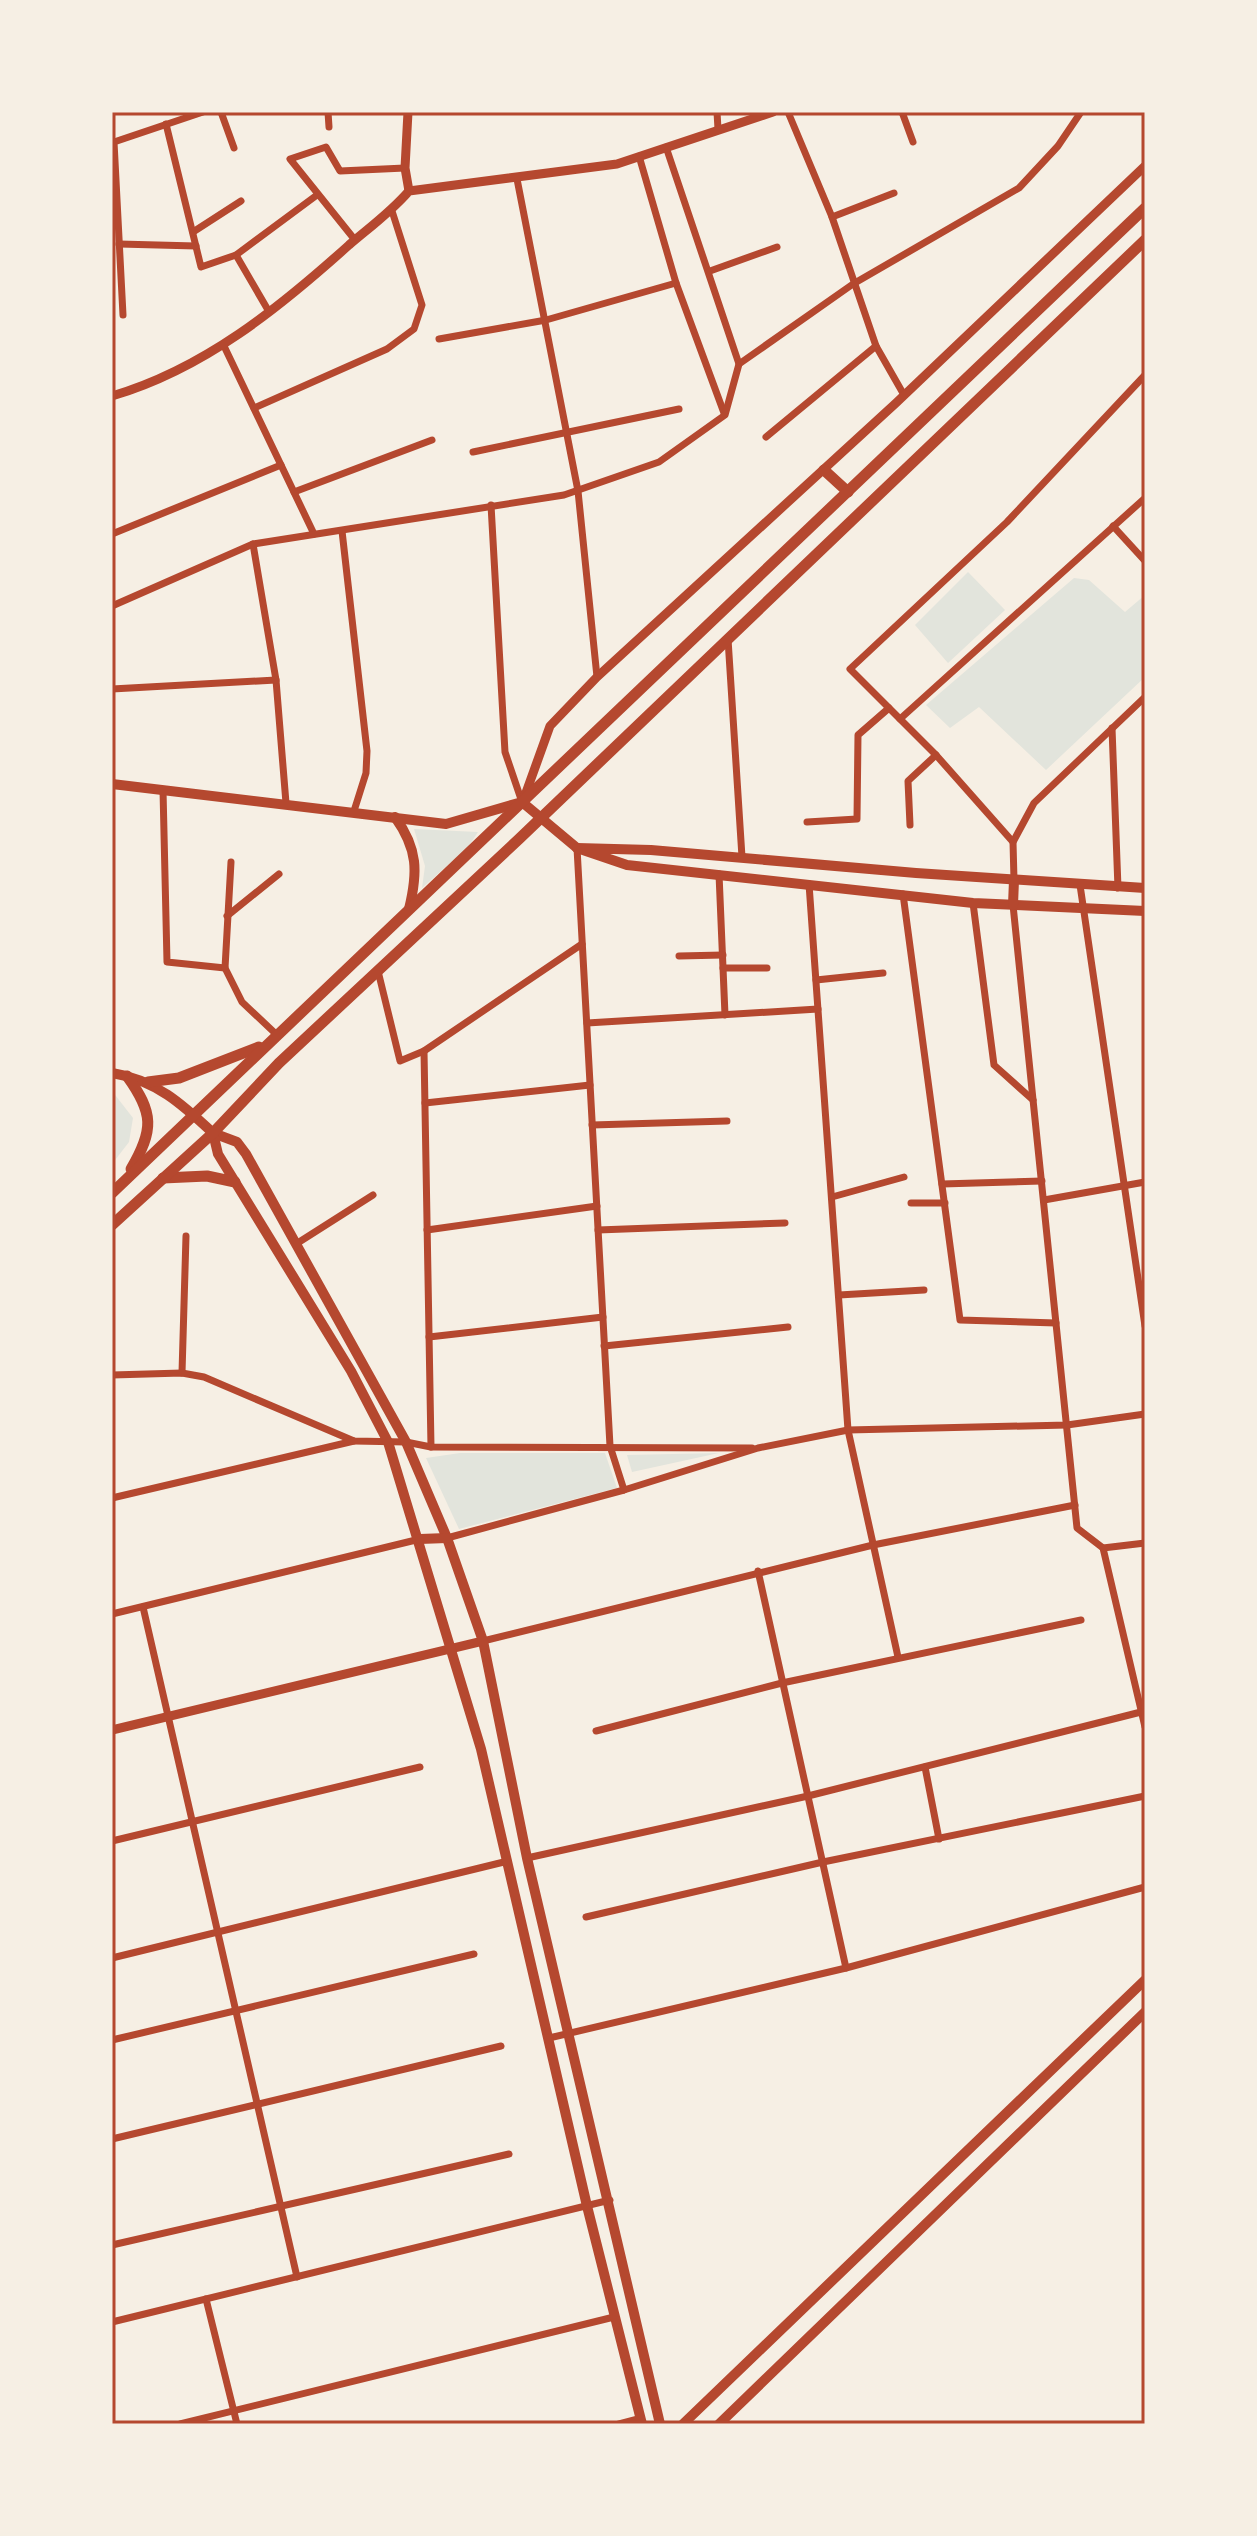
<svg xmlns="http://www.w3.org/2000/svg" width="1257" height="2536" font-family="'IBM Plex Sans',sans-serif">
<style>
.green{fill:#e2e4dc}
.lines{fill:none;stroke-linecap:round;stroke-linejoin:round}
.minor{stroke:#b5482f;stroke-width:7}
.tertiary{stroke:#b5482f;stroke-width:9}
.secondary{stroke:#b5482f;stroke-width:10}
.primary{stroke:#b5482f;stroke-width:11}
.neatline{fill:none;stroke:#b5482f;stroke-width:3}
</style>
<rect width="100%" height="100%" fill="#f6efe4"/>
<g class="green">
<path d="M968 572 1005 610 948 663 915 625Z"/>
<path d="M1074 578 1089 580 1125 612 1145 595V677L1046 770 979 707 950 728 926 705Z"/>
<path d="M414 829 478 832 468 847 422 888 425 866Z"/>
<path d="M112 1091 133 1118 129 1142 112 1164Z"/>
<path d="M460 1453H605L617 1488 459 1529 426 1458Z"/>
<path d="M719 1453 632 1472 627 1455Z"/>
</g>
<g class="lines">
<g class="minor">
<path d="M221 112 234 148"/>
<path d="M328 112 329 127"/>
<path d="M717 112 718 129"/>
<path d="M788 112 832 217 876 346 904 395"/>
<path d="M902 112 913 142"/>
<path d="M166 124 201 267 236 255 268 310"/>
<path d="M666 147 739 364"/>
<path d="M639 156 676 283 724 413"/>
<path d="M517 179 578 491 597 677"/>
<path d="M832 217 894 193"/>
<path d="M193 232 241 201"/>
<path d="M355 240 290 159 326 147 340 171 405 168"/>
<path d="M119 244 196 246"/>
<path d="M236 255 317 195"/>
<path d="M710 271 777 247"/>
<path d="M123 315 114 142 203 112"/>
<path d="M439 339 546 320 676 283"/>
<path d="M224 346 314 534"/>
<path d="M254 408 387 349 414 329 422 305 392 211"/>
<path d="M766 437 876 346"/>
<path d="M473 452 679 409"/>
<path d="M294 492 432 440"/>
<path d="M491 505 505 752 522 802"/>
<path d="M1113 526 1145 561"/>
<path d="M342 531 367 751 366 773 354 811"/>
<path d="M112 534 281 465"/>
<path d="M253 544 276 680 286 803"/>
<path d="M112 606 253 544 564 495 659 462 725 415 739 364 853 284 1019 188 1058 146 1081 112"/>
<path d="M728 639 742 857"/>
<path d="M112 689 276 680"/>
<path d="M900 719 1145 498"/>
<path d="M1112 728 1118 888"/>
<path d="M163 790 167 962 225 968"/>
<path d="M807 822 857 819 858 735 889 708"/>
<path d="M910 825 908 781 936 755"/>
<path d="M1013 842 936 755 850 669 1007 522 1145 375"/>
<path d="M577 848 610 1446 624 1490"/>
<path d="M231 862 225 968 242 1002 277 1035"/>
<path d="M719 874 725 1015"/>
<path d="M1014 880 1013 842 1034 803 1145 697"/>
<path d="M809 884 848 1430 898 1657"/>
<path d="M1080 885 1145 1326"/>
<path d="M903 894 960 1320 1056 1323"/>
<path d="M973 903 994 1065 1033 1100"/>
<path d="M1013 905 1077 1528 1103 1548 1145 1727"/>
<path d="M227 916 279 874"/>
<path d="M679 956 723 955"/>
<path d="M723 968H767"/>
<path d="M378 971 400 1061 424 1051 582 944"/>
<path d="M816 980 883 973"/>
<path d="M587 1023 818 1009"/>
<path d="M424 1051 431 1447"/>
<path d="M425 1103 590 1085"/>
<path d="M592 1125 727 1121"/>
<path d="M942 1184 1042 1181"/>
<path d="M832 1197 904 1177"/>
<path d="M1044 1200 1145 1182"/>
<path d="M911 1203H945"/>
<path d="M427 1230 597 1206"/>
<path d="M598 1230 785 1223"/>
<path d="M296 1244 373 1195"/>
<path d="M839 1295 924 1290"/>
<path d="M429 1337 603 1317"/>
<path d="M604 1346 788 1327"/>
<path d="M182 1373 186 1236"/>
<path d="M112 1375 182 1373 204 1377 354 1441 406 1442 431 1447 752 1448"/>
<path d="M112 1498 354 1441"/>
<path d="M447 1538 624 1490 758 1448 848 1430 1067 1425 1145 1414"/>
<path d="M1103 1548 1145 1543"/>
<path d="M758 1571 846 1968"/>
<path d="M143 1607 297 2277"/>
<path d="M112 1614 420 1539"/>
<path d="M483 1641 873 1545 1075 1505"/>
<path d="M596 1731 782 1683 1081 1620"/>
<path d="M925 1767 939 1839"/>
<path d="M112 1841 420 1767"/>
<path d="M527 1858 808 1796 1141 1712"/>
<path d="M586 1917 823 1862 1145 1796"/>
<path d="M112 1958 508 1861"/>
<path d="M549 2038 846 1968 1145 1887"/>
<path d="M112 2040 474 1954"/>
<path d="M112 2139 501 2046"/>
<path d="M112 2245 509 2154"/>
<path d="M206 2299 237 2424"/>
<path d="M112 2322 610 2200"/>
<path d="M180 2424 614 2317"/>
<path d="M619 2424 638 2419"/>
</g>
<g class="tertiary">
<path d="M408 112 405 168 409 191"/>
<path d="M112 396C204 369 279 308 349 245 370 227 391 212 409 191L617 164 773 112"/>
<path d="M523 801 550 726 597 677 896 403 1145 166"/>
<path d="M112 1730 483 1641"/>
</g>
<g class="secondary">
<path d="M112 784 446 824 522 802 577 848"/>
<path d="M395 817C418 849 418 872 409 909"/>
<path d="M1145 888 916 873 651 850 577 848 627 865 973 903 1145 911"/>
<path d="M1013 905 1014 880"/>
<path d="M112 1073C156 1080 182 1104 213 1133"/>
<path d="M213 1133 237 1142 246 1154 406 1442 447 1538 483 1641 527 1858 660 2424"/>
<path d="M213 1133 218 1154 351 1371 388 1442 481 1749 587 2206 642 2424"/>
<path d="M420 1539 447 1538"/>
<path d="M683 2424 1145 1980"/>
<path d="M719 2424 1145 2012"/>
</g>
<g class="primary">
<path d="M824 470 848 492"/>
<path d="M127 1076C154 1113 154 1130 131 1169"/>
<path d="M148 1082 179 1078 259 1047"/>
<path d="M163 1178 207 1176 235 1182"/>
<path d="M112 1193 1145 208"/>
<path d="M112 1225 213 1133 279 1063 519 839 1145 240"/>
</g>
</g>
<rect width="1257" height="2536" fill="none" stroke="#f6efe4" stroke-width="228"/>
<rect x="114" y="114" width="1029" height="2308" class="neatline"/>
</svg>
